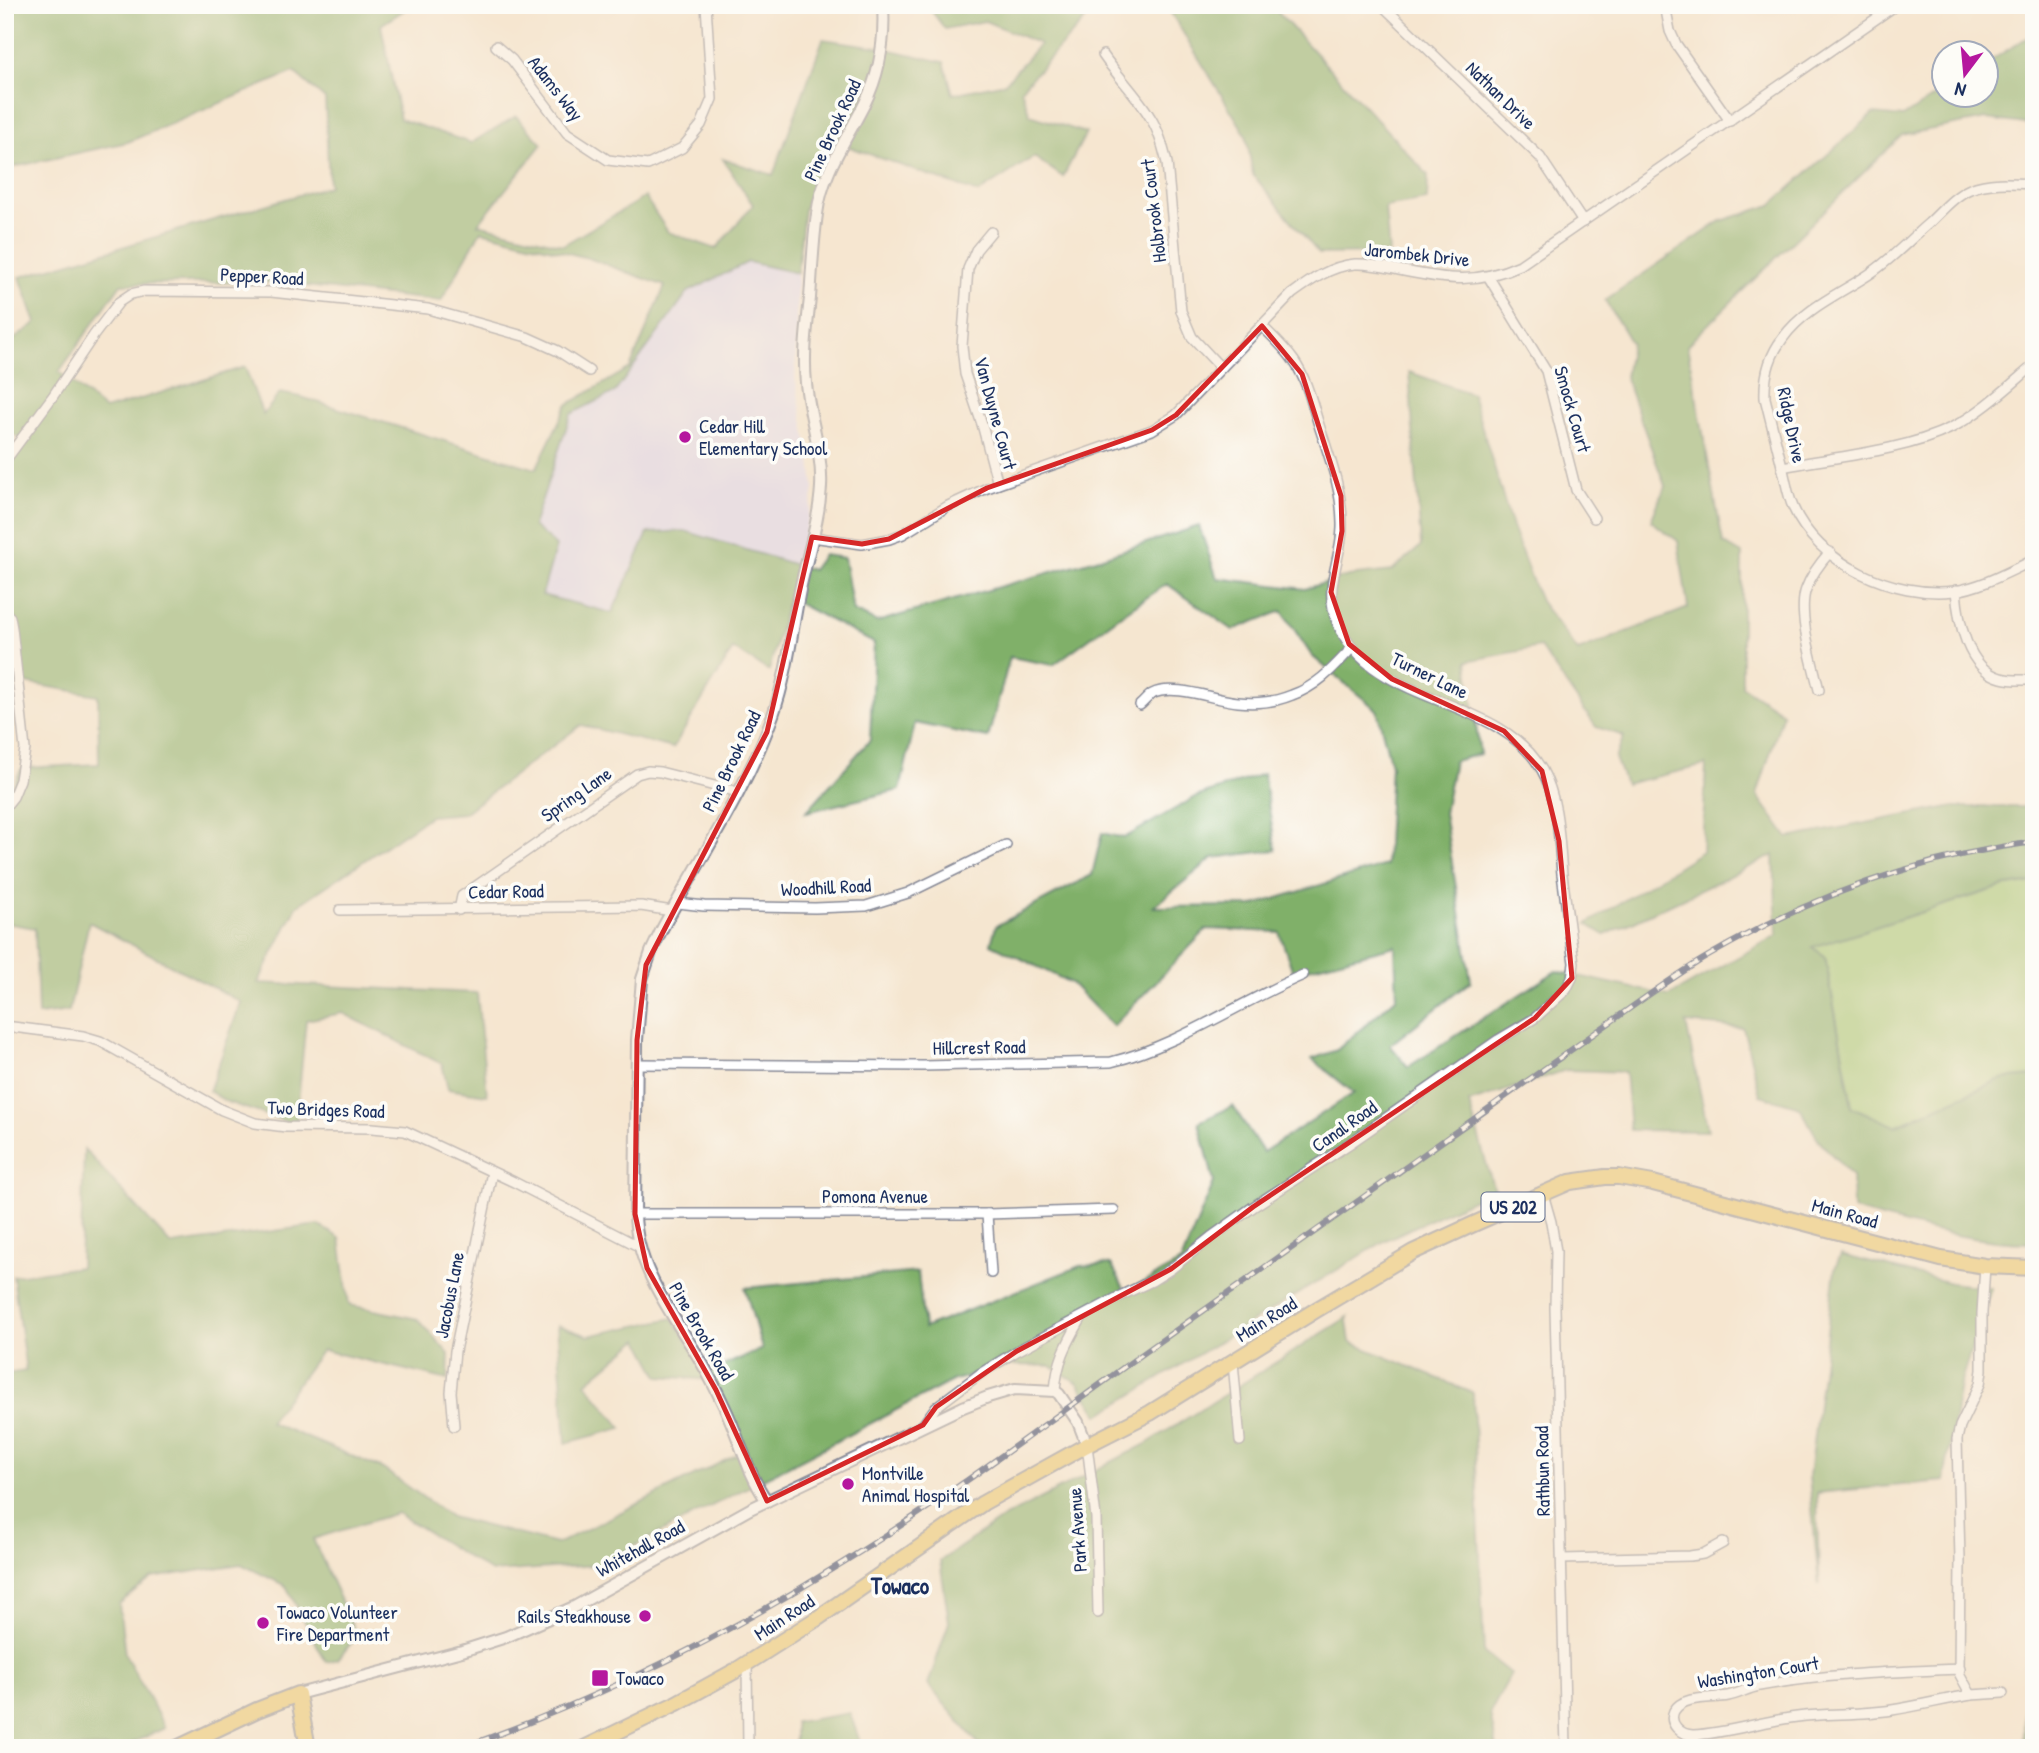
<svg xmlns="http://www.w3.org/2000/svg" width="2039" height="1753" font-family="'Patrick Hand',sans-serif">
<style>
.built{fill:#dad6f7}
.green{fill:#a0cc79;stroke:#5e7e6c;stroke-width:2}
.forest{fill:#80b069;stroke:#4e7064;stroke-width:2;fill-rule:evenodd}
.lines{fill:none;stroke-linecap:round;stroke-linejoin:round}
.minor-casing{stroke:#888a97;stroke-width:12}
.tertiary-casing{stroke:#888a97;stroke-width:14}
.primary-casing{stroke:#888a97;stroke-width:18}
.minor{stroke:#fff;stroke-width:9}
.tertiary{stroke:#fff;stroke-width:10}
.primary{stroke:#eac769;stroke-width:14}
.rail-casing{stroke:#1b2f5e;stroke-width:6}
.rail{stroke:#fdfcf7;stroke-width:3.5;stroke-dasharray:10;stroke-linecap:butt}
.marked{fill:none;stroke:#d62828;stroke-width:5;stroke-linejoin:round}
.poi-dot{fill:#b5179e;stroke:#fdfcf7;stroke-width:2.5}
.labels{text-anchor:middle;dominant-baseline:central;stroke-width:7;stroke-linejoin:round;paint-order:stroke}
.shield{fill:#fdfcf7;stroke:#5f6c8c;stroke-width:2}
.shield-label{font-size:18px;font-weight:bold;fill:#1b2f5e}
.street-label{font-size:19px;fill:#1b2f5e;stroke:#fdfcf7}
.poi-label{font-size:19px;fill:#1b2f5e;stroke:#fdfcf7;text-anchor:start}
.quarter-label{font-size:23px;font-weight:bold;fill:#1b2f5e;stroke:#fdfcf7}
</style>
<rect width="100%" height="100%" fill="#fdfcf7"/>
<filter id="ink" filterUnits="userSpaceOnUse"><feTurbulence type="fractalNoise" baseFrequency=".0143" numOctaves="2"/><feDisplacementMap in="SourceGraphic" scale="14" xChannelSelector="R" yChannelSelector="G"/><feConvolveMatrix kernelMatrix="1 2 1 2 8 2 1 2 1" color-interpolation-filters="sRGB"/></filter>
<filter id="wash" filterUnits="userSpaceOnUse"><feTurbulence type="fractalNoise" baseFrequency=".00686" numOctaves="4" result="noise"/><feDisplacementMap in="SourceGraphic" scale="28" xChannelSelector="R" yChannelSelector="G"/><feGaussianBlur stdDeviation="1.57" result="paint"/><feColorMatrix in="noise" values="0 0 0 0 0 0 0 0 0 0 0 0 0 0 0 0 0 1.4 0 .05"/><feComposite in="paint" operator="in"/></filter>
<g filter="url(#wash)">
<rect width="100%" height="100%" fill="#f5e6d0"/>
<path class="built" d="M748 262 797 273 795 379 811 460 814 489 799 566 685 531 612 613 541 595 555 546 533 526 571 414 615 392 688 292Z"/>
<path class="green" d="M2034 882V1076L2001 1079 1895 1127 1852 1107 1825 956 1811 947 2001 887Z"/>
<g class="forest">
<path d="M5 5H412L381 25 400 119 471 143 516 116 542 144 478 224 563 245 645 197 668 232 716 249 753 205 723 159 773 175 823 39 878 47 944 62 953 94 1005 83 1040 44 985 21 945 29 927 5H1099L1021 89 1030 115 1086 133 1063 177 1034 157 978 193 830 140 804 210 797 273 748 262 688 292 615 392 571 414 533 526 556 546 542 595 612 613 648 533 685 531 812 570 823 555 844 558 853 611 877 622 1093 560 1199 526 1217 578 1305 589 1348 576 1392 571 1421 546 1409 372 1472 394 1512 527 1540 601 1578 651 1688 608 1678 541 1651 521 1665 486 1625 377 1631 343 1605 300 1721 221 1771 205 1873 114 1903 117 1944 90V94H1986L1987 63 2034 33V125L1986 119 1902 135 1687 345 1723 543 1742 554V686L1783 713 1757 795 1788 838 1949 807H2034V882L2001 887 1812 947 1825 956 1852 1107 1895 1126 2001 1079 2034 1076V1243C1972 1243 1912 1226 1853 1210L1852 1176 1819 1141 1800 1107 1760 1095 1743 1028 1686 1023 1708 1131 1630 1130 1625 1072 1566 1070 1469 1103 1494 1190 1388 1239 1099 1415 1078 1383 1050 1366 1011 1365 954 1380 598 1565 491 1572 397 1513 313 1539 357 1636 338 1659 326 1662 286 1586 241 1564 152 1578 119 1604 125 1654 165 1728 121 1748H5V1374L26 1371 13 1276 80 1267 84 1149 171 1245 318 1225 340 1238 349 1305 418 1319 449 1354 448 1380 322 1350 269 1422 383 1469 451 1517 557 1544 746 1450 710 1380 659 1376 639 1339 586 1383 622 1428 566 1443 557 1325 588 1336 673 1318 707 1373 762 1349 745 1288 918 1272 924 1328 1080 1266 1111 1264 1126 1292 1181 1262 1214 1182 1199 1122 1233 1106 1263 1152 1354 1093 1312 1059 1337 1050 1397 997 1395 946 1293 972 1279 932 1207 929 1113 1026 1071 983 991 944 996 926 1092 875 1102 833 1124 838 1196 797 1263 774 1276 850 1213 858 1153 907 1252 906 1386 865 1391 765 1377 710 1312 656 1282 611 1233 630 1167 584 1125 612 1053 665 1010 657 988 738 915 723 900 790 806 812 870 740 874 643 788 598 769 671 733 649 673 748 581 725 464 813 430 816 297 906 258 983 477 993 487 1095 448 1089 442 1064 343 1013 306 1020 296 1125 227 1102 209 1091 241 1002 89 922 69 1011 38 1015 35 928 5 923V800L22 768 99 764 98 695 19 682 5 691V460L21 439 5 429V339L10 342 36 323 20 277 329 186 325 99 294 72 128 142 5 169ZM481 231 588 258 665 286 630 368 567 405 536 469 301 397 280 393 263 415 245 367 105 410 59 372 121 284 269 282 441 301ZM1540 647 1596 727 1624 736 1615 758 1625 784 1706 765 1702 851 1587 924 1605 935 1774 855 1777 935 1669 996 1556 971 1408 1067 1390 1045 1471 981 1444 813 1454 761 1480 754 1467 661Z"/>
<path d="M1166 5H1271L1428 175 1427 200 1385 207 1389 253 1319 254 1253 175 1246 135Z"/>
<path d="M1841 1255 1951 1283 1991 1288 1960 1385 1944 1481 1817 1493 1819 1585 1809 1476 1835 1268Z"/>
<path d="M1348 1317 1347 1321 1350 1342 1473 1393 1484 1653 1511 1674 1490 1713 1497 1748H982L928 1685 949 1622 940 1561 1003 1518 1146 1444Z"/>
<rect x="2024" y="1689" width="10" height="59"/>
<path d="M850 1713 862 1748H795V1722Z"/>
</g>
</g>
<g filter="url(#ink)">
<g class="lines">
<g class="minor-casing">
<g id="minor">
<path d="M1382 5 1540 157 1583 222"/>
<path d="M1665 5 1670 31 1676 44 1730 121"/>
<path d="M496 46 512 60 567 133 608 160 648 165 682 148 701 125 712 99 706 5"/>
<path d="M1103 55C1118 77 1137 95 1150 117 1159 131 1163 147 1167 163L1181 311 1192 337 1221 368"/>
<path d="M2034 184C2013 183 1990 181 1970 189 1954 196 1942 211 1929 223 1909 240 1891 260 1868 275 1839 294 1804 309 1783 338 1769 356 1764 375 1765 398 1771 422 1777 446 1783 470 1786 482 1788 496 1793 507 1818 564 1894 598 1954 591 1982 587 2008 572 2034 560"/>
<path d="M991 232 976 250 968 269 962 346 965 374 982 424 998 484"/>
<path d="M1488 276 1546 371 1576 490 1594 518"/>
<path d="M5 461 53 396 94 335 119 302 131 294 144 291 271 292 428 309 527 337 558 351 589 371"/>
<path d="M1782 467C1835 457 1904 451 1951 428 1982 412 2008 387 2034 365"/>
<path d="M812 537 862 544 889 539 903 534 948 506 987 488 1152 430 1176 415 1292 294C1311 280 1331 266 1355 264 1371 263 1388 268 1404 271 1449 280 1477 284 1520 265L1896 5"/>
<path d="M1956 590C1958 620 1967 669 2001 678 2011 681 2023 680 2034 680"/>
<path d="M5 612 10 617 12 628 25 749 20 780 13 797 5 807"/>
<path d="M1819 690C1813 664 1797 613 1806 589 1811 575 1820 563 1830 552"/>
<path d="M1140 705C1144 702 1148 696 1152 694 1174 683 1215 700 1238 702 1257 704 1275 702 1292 695 1318 686 1334 667 1352 648"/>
<path d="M678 903 704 906 815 908 866 906 908 893 1006 845"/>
<path d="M340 910 641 906 672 911"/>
<path d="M459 910 462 896 637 774 648 771 660 772 738 792"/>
<path d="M5 1026 83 1036 100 1041 222 1110 255 1123 286 1127 372 1128 405 1131 514 1182 640 1247"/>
<path d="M638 1064 923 1066 1111 1062C1177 1046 1240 1002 1303 975"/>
<path d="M1543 1194 1551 1222 1556 1251 1555 1308 1566 1748"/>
<path d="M635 1214H987L1114 1210"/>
<path d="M987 1214 991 1273"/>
<path d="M1985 1266 1982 1313V1370L1980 1384 1960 1426 1957 1439 1960 1560 1959 1673 1971 1695 2003 1693"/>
<path d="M1233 1362 1240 1441"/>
<path d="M1055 1391C1057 1362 1066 1345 1081 1319"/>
<path d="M923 1425 936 1407 981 1373 1017 1351 1122 1295 1152 1281 1171 1269 1211 1237 1253 1207 1349 1144 1498 1040 1535 1018 1566 990 1572 978 1574 963C1570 934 1566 904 1562 874 1559 840 1559 800 1542 770 1498 693 1372 708 1337 622 1323 587 1341 562 1342 528 1343 492 1330 459 1319 425 1312 403 1307 380 1294 361 1285 348 1273 337 1262 326"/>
<path d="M454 1426 451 1392 455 1351 492 1172"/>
<path d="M1087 1445 1096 1518 1098 1613"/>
<path d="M1562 1559 1690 1556 1703 1554 1723 1543"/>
<path d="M747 1663 748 1748"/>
<path d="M1960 1669C1893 1672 1825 1674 1759 1686 1748 1688 1739 1694 1728 1696 1713 1699 1683 1695 1674 1711 1668 1724 1681 1735 1693 1735 1728 1733 1762 1721 1797 1717 1829 1713 1861 1715 1892 1710 1919 1706 1945 1699 1971 1695"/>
</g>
</g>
<g class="tertiary-casing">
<g id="tertiary">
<path d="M767 1501C747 1473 740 1439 725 1408 718 1393 711 1379 703 1365 676 1318 636 1271 635 1214L637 1040 642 979 651 952 661 931C699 860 746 791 773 715 788 673 792 628 801 585 808 553 819 521 821 487 823 452 809 417 806 383 803 355 807 326 810 298 812 270 813 242 817 214 822 173 847 139 865 103 880 73 885 38 883 5"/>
<path d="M298 1694 462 1651 506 1637 574 1607 750 1509 963 1407 988 1397 1015 1389 1055 1391 1059 1394 1078 1422 1087 1445"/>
</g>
</g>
<g class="primary-casing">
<g id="primary">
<path d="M177 1748 257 1710 298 1694 308 1748"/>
<path d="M584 1748 675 1704 735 1671 818 1618 983 1503 1087 1445 1150 1413 1316 1310 1413 1252 1476 1223 1570 1182 1605 1177H1619L1653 1183 1941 1259 1985 1266 2034 1268"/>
</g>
</g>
<use href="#minor" class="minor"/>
<use href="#tertiary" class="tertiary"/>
<use href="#primary" class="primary"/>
<g class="rail-casing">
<path id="rail" d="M461 1748C594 1701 722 1638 842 1563 943 1501 1038 1429 1134 1360 1292 1248 1450 1135 1609 1023 1642 1000 1675 975 1710 955 1810 897 1919 857 2034 842"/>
</g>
<use href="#rail" class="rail"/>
</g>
</g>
<path d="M0 0H2039V1753H0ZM1262 326 1302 374 1341 496 1342 531 1331 592 1349 644 1392 679 1504 731 1542 771 1559 841 1572 978 1535 1018 1253 1207 1171 1269 1017 1351 936 1407 923 1425 767 1501 716 1390 647 1268 635 1214 637 1040 646 965 767 732 812 537 862 544 889 539 987 488 1152 430 1176 415Z" fill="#f5e6d0" fill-opacity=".55" fill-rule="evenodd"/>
<path class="marked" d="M1262 326 1302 374 1341 496 1342 531 1331 592 1349 644 1392 679 1504 731 1542 771 1559 841 1572 978 1535 1018 1253 1207 1171 1269 1017 1351 936 1407 923 1425 767 1501 716 1390 647 1268 635 1214 637 1040 646 965 767 732 812 537 862 544 889 539 987 488 1152 430 1176 415Z"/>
<g class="poi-dot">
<circle cx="685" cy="437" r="7"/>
<circle cx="848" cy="1484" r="7"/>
<circle cx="645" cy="1616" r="7"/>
<circle cx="263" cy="1623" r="7"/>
<rect x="591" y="1669" width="18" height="18" rx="3.5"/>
</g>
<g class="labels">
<rect class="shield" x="1481.5" y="1192.5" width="63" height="29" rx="5"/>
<g class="shield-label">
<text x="1513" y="1207">US 202</text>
</g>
<g class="street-label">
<text transform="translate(556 88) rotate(52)">Adams Way</text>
<text transform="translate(1501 95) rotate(44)">Nathan Drive</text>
<text transform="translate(832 130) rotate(-65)">Pine Brook Road</text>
<text transform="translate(1153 211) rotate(-97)">Holbrook Court</text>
<text transform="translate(1417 254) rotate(6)">Jarombek Drive</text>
<text transform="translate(262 276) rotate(3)">Pepper Road</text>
<text transform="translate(1573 409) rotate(74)">Smock Court</text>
<text transform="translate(996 413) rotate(75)">Van Duyne Court</text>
<text transform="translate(1792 425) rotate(78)">Ridge Drive</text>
<text transform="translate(1430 675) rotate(26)">Turner Lane</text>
<text transform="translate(731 761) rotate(-64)">Pine Brook Road</text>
<text transform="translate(576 794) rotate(-35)">Spring Lane</text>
<text transform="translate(826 887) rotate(-3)">Woodhill Road</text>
<text transform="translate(506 891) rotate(-1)">Cedar Road</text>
<text transform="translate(979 1047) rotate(-1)">Hillcrest Road</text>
<text transform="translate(326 1109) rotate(2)">Two Bridges Road</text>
<text transform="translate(1344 1126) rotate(-35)">Canal Road</text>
<text x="875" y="1196">Pomona Avenue</text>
<text transform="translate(1845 1213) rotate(15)">Main Road</text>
<text transform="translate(449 1295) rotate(-79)">Jacobus Lane</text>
<text transform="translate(1266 1319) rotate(-32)">Main Road</text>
<text transform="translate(702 1331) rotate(60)">Pine Brook Road</text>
<text transform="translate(1542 1471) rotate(-91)">Rathbun Road</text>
<text transform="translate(1077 1530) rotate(-94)">Park Avenue</text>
<text transform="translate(640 1548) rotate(-29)">Whitehall Road</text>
<text transform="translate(784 1617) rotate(-33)">Main Road</text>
<text transform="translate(1758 1672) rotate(-9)">Washington Court</text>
</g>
<g class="poi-label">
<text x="699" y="426">Cedar Hill<tspan x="699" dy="22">Elementary School</tspan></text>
<text x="862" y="1473">Montville<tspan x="862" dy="22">Animal Hospital</tspan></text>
<text x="277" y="1612">Towaco Volunteer<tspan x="277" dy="22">Fire Department</tspan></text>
<text x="631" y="1616" text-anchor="end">Rails Steakhouse</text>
<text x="616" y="1678">Towaco</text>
</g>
<g class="quarter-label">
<text x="900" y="1585">Towaco</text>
</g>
</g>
<rect width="2039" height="1753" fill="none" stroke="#fdfcf7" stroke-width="28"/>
<g transform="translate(1965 74) rotate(196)"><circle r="33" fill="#fdfcf7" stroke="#a3aaba" stroke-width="2"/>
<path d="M0-5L12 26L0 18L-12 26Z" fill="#b5179e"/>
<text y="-10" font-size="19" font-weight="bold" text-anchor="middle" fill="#1b2f5e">N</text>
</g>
</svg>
